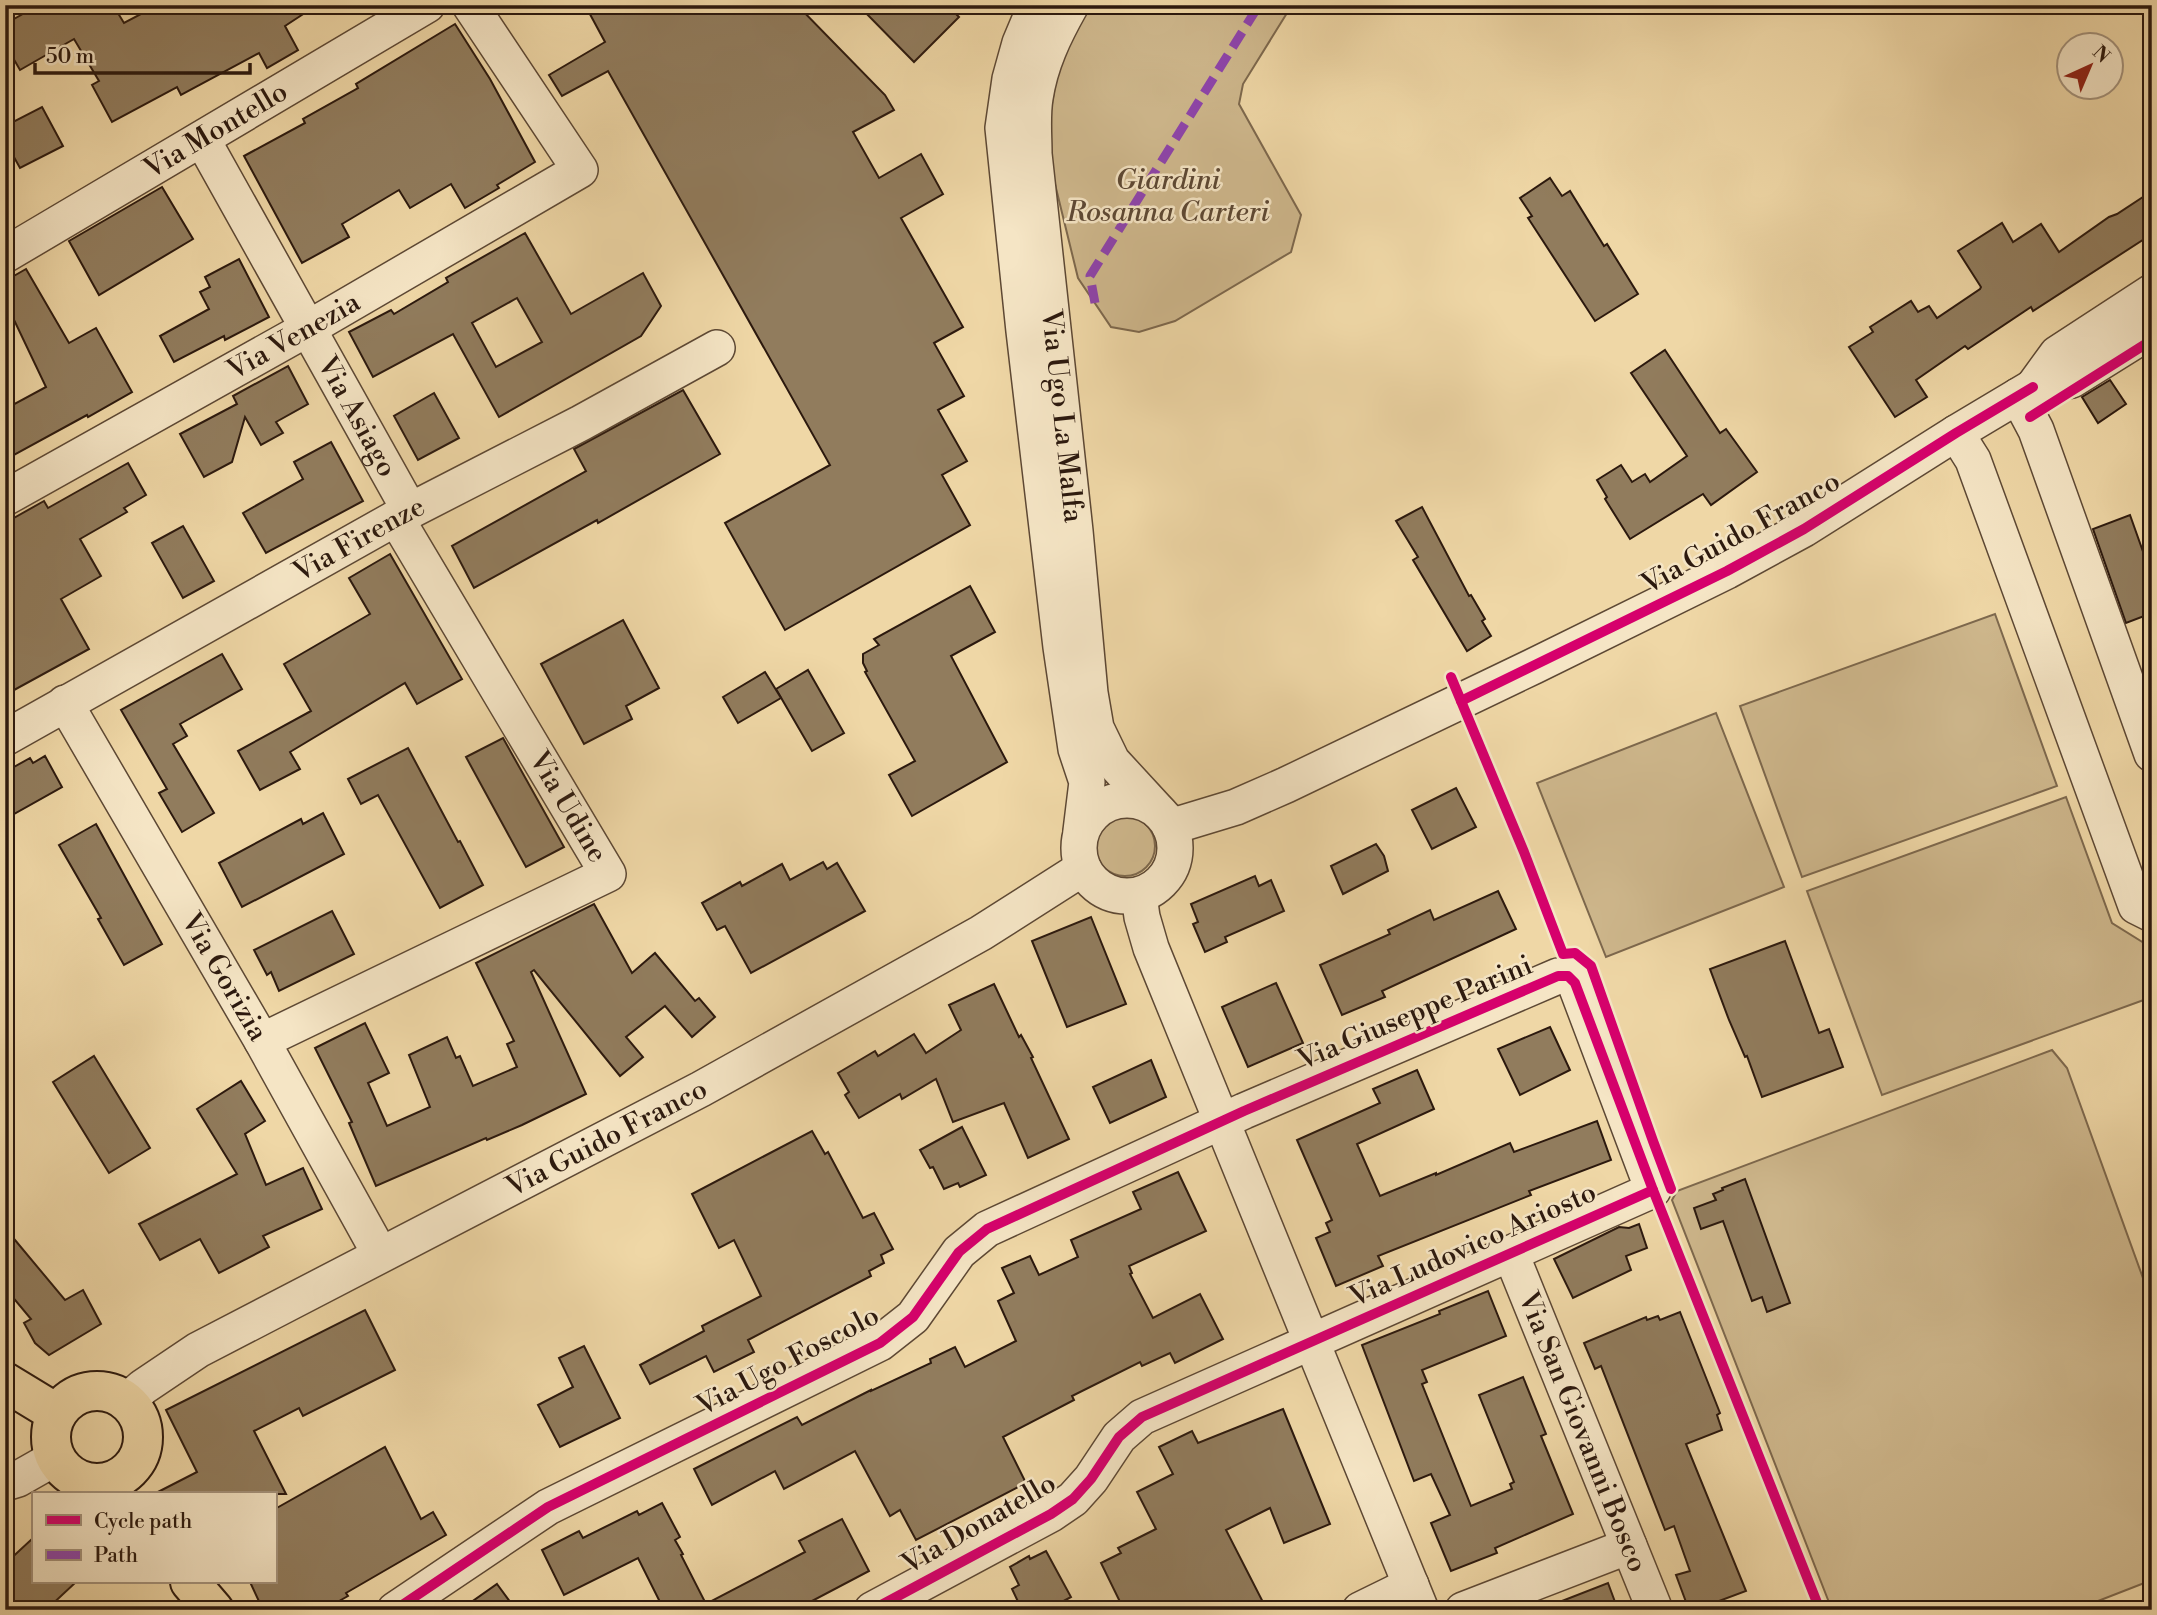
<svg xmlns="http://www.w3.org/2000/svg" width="2157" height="1615" font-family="'Libre Bodoni',serif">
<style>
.green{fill:#ceb78c;stroke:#7d684d;stroke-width:2}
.building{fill:#917c5d;stroke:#2c190e;stroke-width:2;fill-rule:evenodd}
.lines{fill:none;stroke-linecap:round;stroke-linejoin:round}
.minor-casing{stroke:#5d4834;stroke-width:38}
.major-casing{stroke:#2c190e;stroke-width:42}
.minor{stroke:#f5e5c5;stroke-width:35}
.major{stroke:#efd7a6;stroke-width:38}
.quiet{stroke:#8e44ad;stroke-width:9;stroke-dasharray:18 9;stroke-linecap:butt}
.cycleway-casing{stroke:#f5e5c5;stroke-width:15}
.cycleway{stroke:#d6006c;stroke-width:10}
.labels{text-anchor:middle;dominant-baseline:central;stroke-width:5;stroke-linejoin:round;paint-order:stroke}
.street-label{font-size:28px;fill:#2c190e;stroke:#f5e5c5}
.park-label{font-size:28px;font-style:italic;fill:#5d4834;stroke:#f5e5c5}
</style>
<rect width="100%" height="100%" fill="#efd7a6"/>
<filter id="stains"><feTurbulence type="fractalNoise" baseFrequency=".00286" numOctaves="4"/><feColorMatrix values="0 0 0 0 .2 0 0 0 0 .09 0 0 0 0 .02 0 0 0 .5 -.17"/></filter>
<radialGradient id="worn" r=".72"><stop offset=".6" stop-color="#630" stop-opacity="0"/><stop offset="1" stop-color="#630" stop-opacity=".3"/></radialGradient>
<g class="green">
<path d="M1081 5H1292L1243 84 1239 104 1301 215 1291 252 1175 321 1139 332 1111 327 1078 278 1054 180 1047 133 1064 33Z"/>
<path d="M1995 614 2057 786 1802 877 1740 706Z"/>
<path d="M1716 713 1784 887 1606 957 1537 783Z"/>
<path d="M2066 797 2112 923 2152 948V997L1882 1095 1807 891Z"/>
<circle cx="1125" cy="846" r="30"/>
<path d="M2052 1050 2067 1068 2152 1303V1580L2075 1610H1832L1672 1200 1677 1191Z"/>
</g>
<g class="building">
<path d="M39 5H113L124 23 158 5H317L285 26 298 50 267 68 259 53 181 95 177 87 112 122 92 85 99 81 74 39 20 70 5 44V24Z"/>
<path d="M585 5H797L885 95 894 110 853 132 879 178 921 154 943 194 901 218 963 327 934 343 964 396 938 410 967 461 942 475 970 525 785 630 725 523 830 465 608 71 562 96 549 75 605 42Z"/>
<path d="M858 5H947L959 17 914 62Z"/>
<path d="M455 24 490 79 535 162 497 185 499 188 465 208 451 184 410 208 399 190 342 224 349 237 302 263 244 156 305 123 303 119 358 88 356 84Z"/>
<path d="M42 107 63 146 20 168 5 141V126Z"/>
<path d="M1550 178 1562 196 1570 191 1604 246 1607 244 1638 294 1595 321 1528 218 1532 216 1520 198Z"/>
<path d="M162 187 193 239 99 295 69 241Z"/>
<path d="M2152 191V234L2033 311 2031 307 1968 349 1965 346 1916 380 1927 397 1895 417 1849 347 1873 332 1870 327 1911 301 1918 312 1929 306 1937 318 1980 289 1981 287 1958 251 2002 223 2013 242 2041 224 2059 252 2109 217 2117 214Z"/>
<path d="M525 233 571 314 643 273 661 306 641 336 499 417 453 334 373 377 349 332 391 310 394 314 448 282 446 278ZM517 298 542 342 496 367 472 323Z"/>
<path d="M239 259 269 317 225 340 224 336 174 362 160 336 209 309 200 292 210 287 205 277Z"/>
<path d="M26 269 69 343 96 328 132 392 88 417 87 415 14 455 5 438V409L46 387 5 301V281Z"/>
<path d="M1665 350 1720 433 1726 429 1757 472 1711 505 1703 494 1630 539 1605 499 1607 497 1597 480 1621 465 1632 482 1645 474 1650 482 1687 456 1631 373Z"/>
<path d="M288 366 308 404 276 422 283 433 261 445 245 417 232 462 204 477 180 434 237 404 233 396Z"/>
<path d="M2110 380 2126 404 2098 423 2082 397Z"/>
<path d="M683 390 720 454 598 523 597 520 474 588 452 546 586 471 574 449Z"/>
<path d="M434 393 459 438 418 460 394 416Z"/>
<path d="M331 442 363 501 266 553 243 513 303 479 294 462Z"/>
<path d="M128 463 146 495 124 508 127 512 80 539 101 576 61 599 89 649 5 695V523L44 501 48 508Z"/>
<path d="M1422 507 1469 596 1471 595 1485 619 1482 621 1491 636 1467 651 1413 560 1418 557 1396 521Z"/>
<path d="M2130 515 2152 577V613L2126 623 2093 529Z"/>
<path d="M183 526 214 581 183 598 152 543Z"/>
<path d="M390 554 462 679 417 704 405 683 290 752 300 769 260 790 238 751 311 711 284 664 370 614 349 578Z"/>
<path d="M970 586 995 632 951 656 1007 762 912 816 889 775 915 761 865 672 867 671 863 663V654L879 645 874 639Z"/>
<path d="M623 620 659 688 626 706 632 719 584 744 541 664Z"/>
<path d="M222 654 242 689 180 724 187 736 173 744 214 813 182 832 159 793 167 789 121 710Z"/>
<path d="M808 670 844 733 812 751 776 689Z"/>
<path d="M765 672 781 698 738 723 723 697Z"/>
<path d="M503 738 564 847 526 867 466 757Z"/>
<path d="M408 748 458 842 460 841 483 885 440 908 378 795 361 804 348 779Z"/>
<path d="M45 756 62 787 5 819V772L30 758 33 763Z"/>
<path d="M1456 788 1476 827 1432 849 1412 810Z"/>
<path d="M323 813 344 854 242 907 219 863 301 819 303 824Z"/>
<path d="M96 824 162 944 124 965 98 919 101 918 59 845Z"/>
<path d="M1376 844 1384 856 1388 871 1343 894 1331 866Z"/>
<path d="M823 862 827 869 837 863 865 911 751 973 725 926 717 930 702 903 740 882 742 886 782 864 790 880Z"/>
<path d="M1255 876 1259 886 1271 880 1284 911 1225 937 1227 942 1205 952 1193 924 1198 922 1191 904Z"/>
<path d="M1498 891 1516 929 1382 991 1385 997 1342 1015 1320 965 1390 934 1388 930 1430 910 1434 920Z"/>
<path d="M594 904 632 973 655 953 695 1001 699 998 715 1017 692 1037 665 1006 626 1037 643 1057 620 1076 534 970 531 972 586 1094 522 1125 487 1140 486 1138 376 1186 349 1123 352 1122 315 1048 365 1023 389 1073 368 1083 387 1126 430 1107 409 1055 447 1037 456 1058 460 1056 473 1086 517 1067 507 1044 514 1041 476 963Z"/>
<path d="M332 911 354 954 279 991 271 972 267 975 254 950Z"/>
<path d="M1091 917 1126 1004 1067 1027 1032 941Z"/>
<path d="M1785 941 1819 1033 1829 1029 1843 1067 1762 1097 1747 1056 1745 1057 1729 1020 1710 969Z"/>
<path d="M1276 983 1303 1043 1248 1067 1222 1007Z"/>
<path d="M994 984 1019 1037 1021 1035 1033 1057 1031 1058 1069 1139 1028 1158 1004 1103 953 1122 936 1079 902 1099 900 1094 859 1118 845 1095 849 1092 838 1073 875 1051 878 1056 914 1034 926 1053 961 1030 949 1005Z"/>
<path d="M1550 1027 1570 1070 1520 1095 1498 1049Z"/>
<path d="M94 1056 150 1148 109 1173 53 1082Z"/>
<path d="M1151 1060 1166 1097 1110 1123 1093 1087Z"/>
<path d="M1417 1070 1434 1109 1357 1144 1380 1196 1436 1173V1175L1510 1143 1514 1152 1597 1121 1611 1160 1529 1191 1531 1195 1378 1256 1383 1266 1336 1286 1316 1238 1330 1232 1326 1223 1332 1220 1297 1140 1380 1103 1373 1089Z"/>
<path d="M241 1081 265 1121 245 1134 266 1185 303 1168 322 1209 263 1236 269 1247 219 1273 200 1239 160 1260 139 1224 237 1174 197 1109Z"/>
<path d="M962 1127 986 1175 960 1187 958 1183 944 1189 933 1167 930 1168 920 1150Z"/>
<path d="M812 1131 825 1154 828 1152 863 1218 874 1213 893 1249 881 1255 884 1263 869 1271 871 1276 748 1340 754 1352 714 1372 706 1356 650 1384 640 1365 704 1331 702 1326 761 1296 734 1240 719 1248 692 1194Z"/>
<path d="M1178 1172 1206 1231 1129 1266 1132 1273 1130 1274 1153 1318 1200 1294 1223 1339 1175 1363 1170 1353 1142 1366 1140 1362 1072 1396 1074 1400 1003 1437 1026 1483 916 1540 900 1510 890 1516 855 1451 784 1489 775 1471 712 1505 694 1469 797 1417 802 1425 871 1390V1391L931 1363 930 1359 955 1347 965 1367 1016 1341 998 1301 1014 1293 1002 1268 1030 1256 1039 1275 1078 1257 1071 1240 1141 1209 1133 1192Z"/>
<path d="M1745 1179 1790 1303 1767 1312 1762 1297 1752 1301 1723 1221 1701 1229 1694 1208 1716 1200 1713 1194 1723 1190 1722 1188Z"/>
<path d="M1639 1224 1647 1248 1626 1256 1631 1270 1573 1298 1554 1259 1619 1227 1629 1228Z"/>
<path d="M5 1228 65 1300 83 1290 101 1324 49 1355 35 1343 24 1323 31 1319 5 1288Z"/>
<path d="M1488 1291 1506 1336 1422 1370 1427 1382 1422 1384 1471 1506 1512 1489 1510 1484 1514 1482 1479 1395 1523 1377 1546 1434 1541 1436 1573 1514 1495 1548 1497 1553 1451 1571 1431 1523 1450 1515 1431 1474 1414 1481 1362 1345 1440 1314 1439 1311Z"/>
<path d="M365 1310 395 1370 303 1416 299 1408 254 1431 286 1494H154L197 1472 166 1410Z"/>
<path d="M1680 1312 1720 1413 1717 1415 1722 1430 1686 1444 1746 1591 1695 1610H1689L1676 1575 1690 1571 1674 1526 1665 1530 1601 1366 1595 1369 1584 1343 1646 1317 1647 1320 1658 1316 1660 1320Z"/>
<path d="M584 1346 620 1418 560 1447 538 1405 573 1387 559 1358Z"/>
<path d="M1283 1409 1330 1524 1284 1543 1270 1508 1226 1530 1267 1610H1124L1101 1563 1121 1553 1118 1548 1156 1529 1137 1492 1173 1474 1159 1447 1192 1431 1198 1443Z"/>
<path d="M385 1447 421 1519 433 1512 446 1535 346 1593 348 1596 323 1610H263L250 1582H275V1509Z"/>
<path d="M662 1503 680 1537 675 1540 683 1554 681 1555 706 1604 805 1552 799 1541 842 1519 869 1571 795 1610H664L638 1558 564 1595 542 1550 579 1531 583 1538 637 1511 639 1515Z"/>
<path d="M33 1538V1582H76L46 1610H5V1564Z"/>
<path d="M1046 1551 1071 1597 1047 1610H1022L1012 1589 1019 1585 1010 1567 1029 1556 1030 1559Z"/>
<path d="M1608 1583 1618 1610H1544V1608Z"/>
<path d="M497 1584 516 1610H460Z"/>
</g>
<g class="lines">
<g class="minor-casing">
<g id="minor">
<path d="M1036 5 1020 43 1010 79 1003 128 1024 331 1061 647 1076 749 1087 782 1081 831"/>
<path id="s1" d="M1071 5C1054 35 1040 64 1035 98 1032 116 1034 136 1034 154L1075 531 1090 693 1096 728 1112 761 1159 812"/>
<path id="s2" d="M202 139 410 511"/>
<path id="s3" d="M5 255 427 5"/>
<path d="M2033 387 2057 354 2152 292"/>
<path d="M2018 396 2036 430 2152 754"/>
<path d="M1956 433 1973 460 2136 906 2152 914"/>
<path id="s4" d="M5 498 307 329 580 170 470 5"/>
<path id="s5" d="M65 703 262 1041 380 1254"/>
<path id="s6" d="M5 738 396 518 581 423 717 348"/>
<circle cx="1127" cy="848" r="48"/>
<path d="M1170 827 1236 807 1286 785 1534 666 1727 571 1804 529 1956 433 2033 387 2072 380 2152 330"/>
<path d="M1139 895 1142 917 1151 948 1421 1610"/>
<path d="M262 1041 608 874 396 518"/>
<path id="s7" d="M1511 1254 1655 1610"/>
<path id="s8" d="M127 1401 143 1387 198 1350 701 1089 981 933 1083 868"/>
<path d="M5 1483 18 1479 55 1458"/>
<path d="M395 1610 548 1507 880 1343 913 1317 959 1252 987 1229 1244 1111 1558 976H1568L1575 983 1653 1190 1142 1417 1119 1437 1091 1479 1073 1499 1051 1514 872 1610"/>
<path d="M1360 1610 1411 1585"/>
<path d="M1463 1610 1629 1546"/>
</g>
</g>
<g class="major-casing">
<g id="major">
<path d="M5 1382 56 1413"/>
<circle cx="97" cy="1437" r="46"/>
<path d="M190 1582 214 1610"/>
</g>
</g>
<use href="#minor" class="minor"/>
<use href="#major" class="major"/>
<path class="quiet" d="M1095 303 1090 276 1259 5"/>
<g class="cycleway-casing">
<g id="cycleway">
<path d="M2030 417 2152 340"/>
<path d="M1451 677 1524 852 1563 954 1575 953 1591 966 1653 1141 1671 1189"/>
<path d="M1461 701 1727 571 1804 529 1956 433 2033 387"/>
<path d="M395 1610 548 1507 880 1343 913 1317 959 1252 987 1229 1244 1111 1558 976H1568L1575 983 1653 1190 1820 1610"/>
<path d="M872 1610 1051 1514 1073 1499 1091 1479 1119 1437 1142 1417 1653 1190"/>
</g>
</g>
<use href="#cycleway" class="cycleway"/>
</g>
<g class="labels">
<g class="street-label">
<text stroke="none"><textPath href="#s3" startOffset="245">Via Montello</textPath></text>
<text stroke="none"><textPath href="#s4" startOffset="331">Via Venezia</textPath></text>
<text stroke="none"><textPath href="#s1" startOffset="420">Via Ugo La Malfa</textPath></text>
<text stroke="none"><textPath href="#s2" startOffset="318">Via Asiago</textPath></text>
<text transform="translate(1741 533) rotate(-29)">Via Guido Franco</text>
<text stroke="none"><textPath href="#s6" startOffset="406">Via Firenze</textPath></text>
<text transform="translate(568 807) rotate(59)">Via Udine</text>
<text stroke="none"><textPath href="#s5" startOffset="317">Via Gorizia</textPath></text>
<text transform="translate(1415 1013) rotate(-23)">Via Giuseppe Parini</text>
<text stroke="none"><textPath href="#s8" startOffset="548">Via Guido Franco</textPath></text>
<text transform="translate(1473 1245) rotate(-24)">Via Ludovico Ariosto</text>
<text transform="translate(788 1361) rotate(-28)">Via Ugo Foscolo</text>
<text stroke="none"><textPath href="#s7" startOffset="192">Via San Giovanni Bosco</textPath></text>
<text transform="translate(979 1524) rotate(-30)">Via Donatello</text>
</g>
<g class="park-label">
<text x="1168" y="180">Giardini<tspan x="1168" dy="32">Rosanna Carteri</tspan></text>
</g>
</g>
<rect width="2157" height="1615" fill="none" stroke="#efd7a6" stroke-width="28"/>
<rect x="7" y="7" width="2143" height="1601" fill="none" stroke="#2c190e" stroke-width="3.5"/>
<rect x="14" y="14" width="2129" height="1587" fill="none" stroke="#2c190e" stroke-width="2"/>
<rect x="32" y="1492" width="245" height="91" fill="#f5e5c5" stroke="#a5937c" stroke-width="2"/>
<rect x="46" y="1515" width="35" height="10" fill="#d6006c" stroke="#a5937c" stroke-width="2"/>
<text x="94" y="1528" font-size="21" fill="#2c190e">Cycle path</text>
<rect x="46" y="1550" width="35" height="10" fill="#8e44ad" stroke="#a5937c" stroke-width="2"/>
<text x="94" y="1562" font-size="21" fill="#2c190e">Path</text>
<g transform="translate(2090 66) rotate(44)"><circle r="33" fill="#f5e5c5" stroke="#a5937c" stroke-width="2"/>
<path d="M0-5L12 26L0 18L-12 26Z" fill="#8f2418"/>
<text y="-10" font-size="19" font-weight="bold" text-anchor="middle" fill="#2c190e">N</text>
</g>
<path d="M35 63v10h215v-10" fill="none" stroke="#2c190e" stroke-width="3.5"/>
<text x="46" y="63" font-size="21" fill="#2c190e" stroke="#f5e5c5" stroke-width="5" paint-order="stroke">50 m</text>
<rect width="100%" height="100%" filter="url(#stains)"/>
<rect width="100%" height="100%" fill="url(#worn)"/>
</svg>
